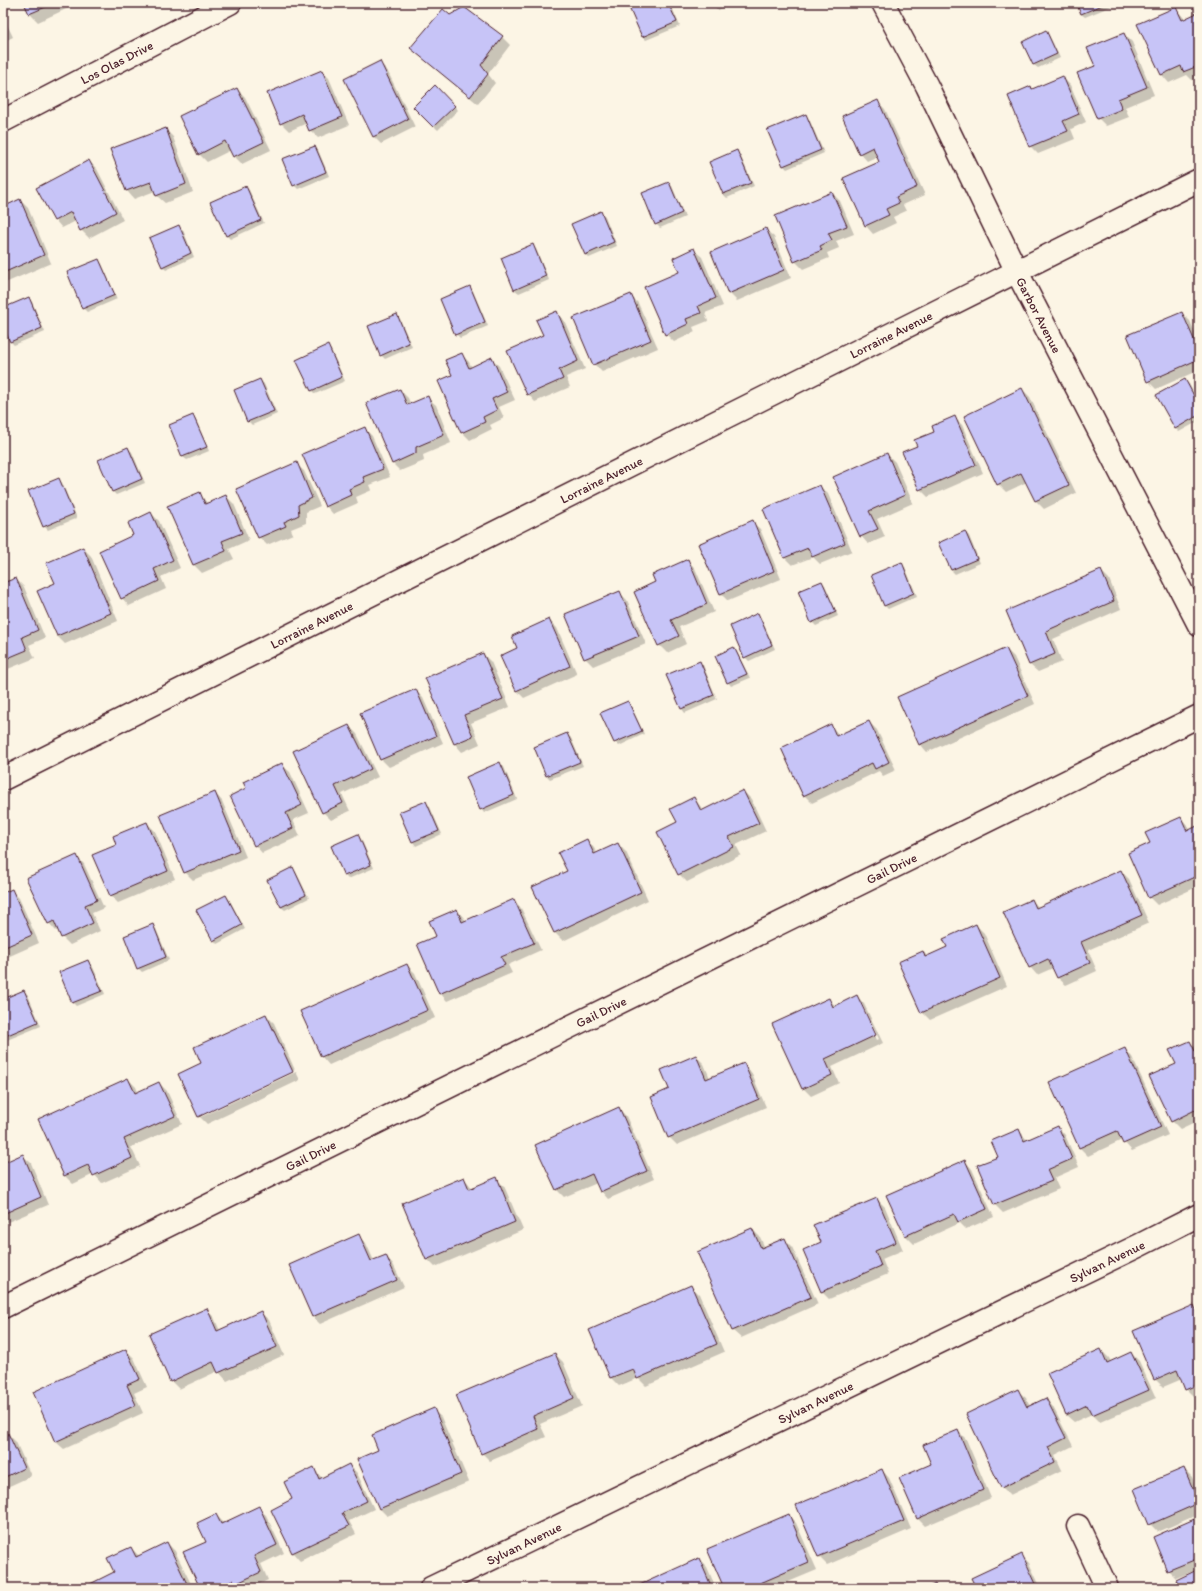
<svg xmlns="http://www.w3.org/2000/svg" width="1202" height="1591" font-family="Itim,sans-serif">
<style>
.shadow{fill:#0003;fill-rule:evenodd}
.building{fill:#c7c4f7;stroke:#4a1f2b}
.lines{fill:none;stroke-linecap:round;stroke-linejoin:round}
.street-casing{stroke:#4a1f2b;stroke-width:25}
.street{stroke:#fcf5e5;stroke-width:22}
.labels{text-anchor:middle;dominant-baseline:central;stroke-width:4;stroke-linejoin:round;paint-order:stroke}
.street-label{font-size:13px;fill:#4a1f2b;stroke:#fcf5e5}
</style>
<rect width="100%" height="100%" fill="#fcf5e5"/>
<filter id="ink" filterUnits="userSpaceOnUse"><feTurbulence type="fractalNoise" baseFrequency=".025" numOctaves="2"/><feDisplacementMap in="SourceGraphic" scale="8" xChannelSelector="R" yChannelSelector="G"/><feConvolveMatrix kernelMatrix="1 2 1 2 8 2 1 2 1" color-interpolation-filters="sRGB"/></filter>
<g filter="url(#ink)">
<g class="shadow">
<path d="M25 3H79L38 22 30 14Z"/>
<path d="M628 3H670L680 26 646 40 642 36Z"/>
<path d="M710 3H735L718 10Z"/>
<path d="M1077 3H1119L1085 17 1081 14Z"/>
<path d="M464 8 502 37 510 45 488 74 495 83 478 104 419 55 450 16Z"/>
<path d="M1175 8 1185 19 1199 13V76L1192 80 1187 75 1169 83 1162 75 1139 25Z"/>
<path d="M3 16 13 37 3 42Z"/>
<path d="M1045 32 1049 35 1060 58 1038 68 1034 65 1023 42Z"/>
<path d="M1124 34 1132 42 1154 95 1125 107 1129 117 1106 126 1098 118 1096 67Z"/>
<path d="M380 63 387 70 415 127 381 144 373 136Z"/>
<path d="M322 71 329 78 349 125 318 138 310 130 307 123 289 131 281 123Z"/>
<path d="M1062 77 1070 85 1086 122 1071 129 1075 139 1038 154 1030 146 1031 87 1033 90Z"/>
<path d="M435 86 458 110 438 130 414 107Z"/>
<path d="M237 89 245 97 271 150 242 164 234 156 231 150 207 162 199 154Z"/>
<path d="M877 101 885 109 925 195 903 205 906 211 893 217 896 223 873 234 866 226 844 179 881 162 878 156 867 161 860 153Z"/>
<path d="M805 115 809 119 824 153 787 169 783 165Z"/>
<path d="M165 129 173 137 193 192 165 203 157 196 155 191 134 199 127 191Z"/>
<path d="M314 147 318 150 329 176 298 189 294 185Z"/>
<path d="M737 151 740 155 754 186 727 198 723 194 710 162Z"/>
<path d="M89 161 97 169 123 220 89 238 81 230 76 221 62 228 55 220Z"/>
<path d="M669 183 672 186 685 217 660 228 656 224Z"/>
<path d="M246 187 249 190 264 223 230 239 226 235Z"/>
<path d="M832 193 840 201 854 234 836 241 839 248 827 253 829 258 803 269 795 261Z"/>
<path d="M20 200 28 208 51 263 3 284V208Z"/>
<path d="M601 213 605 216 617 246 589 258 585 254Z"/>
<path d="M179 226 183 230 194 257 166 270 162 266Z"/>
<path d="M766 230 774 237 791 278 737 301 729 293Z"/>
<path d="M533 246 536 249 549 280 519 293 515 290 502 259Z"/>
<path d="M694 250 702 257 723 306 705 313 708 321 693 327 695 332 674 342 666 334 680 272Z"/>
<path d="M99 260 102 264 117 299 87 312 83 308Z"/>
<path d="M470 288 473 291 488 326 460 338 456 334Z"/>
<path d="M630 295 638 303 658 348 602 372 594 364Z"/>
<path d="M28 298 32 302 45 332 14 345 10 341 3 324V309Z"/>
<path d="M557 312 564 320 585 369 566 377 570 387 535 402 528 394Z"/>
<path d="M1182 313 1190 321 1199 342V370L1156 389 1148 381Z"/>
<path d="M397 315 400 319 412 347 385 359 381 355Z"/>
<path d="M328 346 331 350 345 381 315 394 312 391 298 360Z"/>
<path d="M461 354 469 362 472 368 492 359 499 366 515 400 499 407 504 418 490 425 492 429 470 440 462 432 453 376Z"/>
<path d="M260 380 264 384 277 414 252 425 248 421Z"/>
<path d="M1185 381 1189 384 1199 404V421L1179 432 1175 428Z"/>
<path d="M1022 389 1030 397 1076 493 1044 509 1036 501 1027 482 1006 492 998 484Z"/>
<path d="M400 390 408 398 411 405 428 398 436 405 451 443 423 455 424 461 400 471 392 463Z"/>
<path d="M193 416 196 420 209 451 187 460 183 457Z"/>
<path d="M954 417 962 425 983 473 928 497 920 489 918 447Z"/>
<path d="M364 428 372 436 390 477 370 485 372 490 356 497 358 503 333 514 326 506Z"/>
<path d="M128 448 132 452 145 483 116 495 113 492Z"/>
<path d="M887 454 895 462 913 503 877 519 885 537 868 544 861 536Z"/>
<path d="M296 464 304 471 320 506 306 512V523L291 529 293 534 267 545 259 537Z"/>
<path d="M59 479 62 483 77 518 48 530 44 526Z"/>
<path d="M820 486 828 494 852 551 820 564 813 557 792 565 785 558Z"/>
<path d="M199 493 208 504 226 496 234 504 249 540 229 549 234 559 202 573 194 565 168 507Z"/>
<path d="M151 513 159 521 180 568 161 577 166 589 129 606 122 598 134 536Z"/>
<path d="M752 522 760 529 781 579 728 601 720 593Z"/>
<path d="M965 532 969 536 980 563 955 574 951 570 940 543Z"/>
<path d="M3 538 9 553 3 555Z"/>
<path d="M83 548 91 556 118 621 65 644 57 636 38 591 56 584Z"/>
<path d="M687 560 695 568 714 612 679 627 686 644 667 653 659 645 656 583Z"/>
<path d="M901 564 905 567 917 596 888 609 884 605Z"/>
<path d="M1101 571 1109 579 1121 609 1053 639 1062 662 1038 672 1030 665 1007 612Z"/>
<path d="M16 579 24 587 45 638 29 645 35 658 3 671V584Z"/>
<path d="M822 582 825 585 838 616 816 626 812 622Z"/>
<path d="M619 592 627 600 646 644 593 666 585 658Z"/>
<path d="M758 615 761 618 775 649 749 661 745 657Z"/>
<path d="M549 620 557 628 577 674 524 698 516 690 519 649Z"/>
<path d="M734 648 737 652 750 678 731 686 728 682Z"/>
<path d="M1006 649 1014 657 1035 704 927 752 920 744Z"/>
<path d="M483 654 491 662 510 707 471 723 480 744 462 752 455 744 426 678Z"/>
<path d="M699 662 703 665 717 699 685 713 682 709 667 675Z"/>
<path d="M416 691 423 698 443 743 389 767 381 759Z"/>
<path d="M628 702 631 706 644 734 619 746 615 742Z"/>
<path d="M869 722 877 730 896 770 883 776 879 771 812 803 804 795 831 726 840 736Z"/>
<path d="M349 726 357 734 378 777 342 794 350 811 331 820 323 812Z"/>
<path d="M567 734 571 738 583 766 550 779 547 776 535 748Z"/>
<path d="M500 764 504 767 517 799 484 813 481 809Z"/>
<path d="M282 765 290 772 309 813 293 820 300 836 262 853 255 845Z"/>
<path d="M743 791 751 799 766 831 736 845 741 855 687 882 679 874 678 823 694 798 704 811Z"/>
<path d="M215 793 222 801 246 857 193 880 185 872Z"/>
<path d="M425 802 429 805 442 834 416 846 413 842 400 813Z"/>
<path d="M1181 818 1188 826 1190 830 1199 826V886L1157 905 1149 897 1152 844Z"/>
<path d="M147 823 155 831 175 879 118 903 111 896 118 846Z"/>
<path d="M358 836 361 839 374 868 348 879 345 876Z"/>
<path d="M587 840 594 848 597 854 618 844 626 852 648 900 563 941 555 933 534 888 568 871Z"/>
<path d="M76 856 84 864 104 908 92 913 100 931 70 945 62 937 59 930 56 931 49 923Z"/>
<path d="M292 868 296 872 309 898 285 910 281 907 268 880Z"/>
<path d="M1121 871 1129 879 1149 923 1088 950 1097 971 1066 985 1058 978 1053 968 1037 975 1030 967 1032 900 1039 908Z"/>
<path d="M11 890 19 898 39 943 3 959V894Z"/>
<path d="M226 896 229 899 245 929 217 944 214 940Z"/>
<path d="M514 900 521 908 541 950 508 965 512 973 447 1001 440 993 437 936 457 910 464 918 466 921Z"/>
<path d="M152 925 156 929 169 960 142 972 138 968Z"/>
<path d="M976 925 984 933 1007 986 930 1020 922 1012 923 952 928 957 949 948Z"/>
<path d="M88 961 92 965 105 994 76 1006 73 1003Z"/>
<path d="M407 965 415 973 435 1018 329 1065 322 1057 302 1012Z"/>
<path d="M24 991 28 995 41 1026 7 1040 3 1036V1000Z"/>
<path d="M857 996 864 1004 883 1043 832 1067 839 1083 811 1096 803 1088 828 999 836 1006ZM860 1004H862L879 1039 877 1040Z"/>
<path d="M266 1015 274 1023 295 1070 201 1114V1117L296 1072 300 1080 207 1124 199 1116 203 1064Z"/>
<path d="M1190 1042 1199 1050V1120L1180 1129 1172 1121 1177 1064Z"/>
<path d="M1125 1049 1132 1057 1168 1135 1132 1151 1122 1140 1088 1156 1080 1148 1051 1082Z"/>
<path d="M696 1056 704 1064 710 1078 743 1064 751 1072 766 1107 677 1145 669 1137 670 1090Z"/>
<path d="M128 1079 136 1087 138 1092 159 1083 167 1091 182 1124 131 1147 140 1166 102 1183 94 1174 73 1184 65 1176 39 1120Z"/>
<path d="M619 1109 626 1116 654 1179 608 1199 601 1191 597 1183 564 1197 556 1189Z"/>
<path d="M1058 1127 1065 1135 1079 1167 1054 1178 1059 1189 1003 1213 995 1205 979 1166 999 1157 1019 1130 1027 1140Z"/>
<path d="M23 1156 31 1163 48 1205 3 1224V1164Z"/>
<path d="M965 1161 972 1169 994 1217 966 1229 960 1223 914 1244 906 1236 888 1195Z"/>
<path d="M464 1178 473 1189 496 1179 504 1186 523 1230 435 1267 427 1259Z"/>
<path d="M877 1199 885 1207 903 1250 882 1259 888 1274 829 1299 821 1291 822 1243Z"/>
<path d="M752 1229 760 1237 765 1248 784 1239 792 1247 818 1304 741 1338 733 1331Z"/>
<path d="M358 1236 366 1243 374 1261 386 1256 393 1264 404 1287 320 1324 313 1317Z"/>
<path d="M691 1286 699 1294 724 1352 646 1386 638 1378 619 1386 611 1378 590 1330Z"/>
<path d="M1194 1306 1199 1312V1395L1194 1397 1186 1389 1182 1379 1163 1387 1155 1379Z"/>
<path d="M206 1310 214 1317 220 1331 261 1313 269 1320 284 1355 227 1381 218 1371 179 1389 171 1381Z"/>
<path d="M126 1350 134 1358 147 1387 134 1393 143 1413 64 1449 56 1442 34 1392Z"/>
<path d="M1101 1350 1109 1358 1111 1362 1131 1353 1139 1361 1156 1398 1100 1422 1092 1414 1074 1422 1066 1415Z"/>
<path d="M555 1354 563 1362 582 1406 540 1424 546 1437 490 1461 482 1453Z"/>
<path d="M1018 1391 1026 1398 1030 1407 1046 1399 1053 1407 1073 1446 1055 1455 1062 1470 1010 1495 1002 1487Z"/>
<path d="M433 1410 441 1417 469 1482 387 1516 380 1509 379 1451Z"/>
<path d="M958 1431 966 1439 991 1498 925 1526 917 1518 932 1465Z"/>
<path d="M8 1434 16 1442 31 1476 3 1489V1436Z"/>
<path d="M349 1465 357 1473 374 1509 349 1521 356 1534 300 1561 293 1553 272 1510 293 1500 314 1469 322 1478Z"/>
<path d="M1184 1469 1192 1477 1199 1494V1514L1158 1532 1150 1524Z"/>
<path d="M882 1470 889 1478 911 1529 827 1565 819 1557 798 1506Z"/>
<path d="M258 1508 266 1515 284 1553 261 1564 268 1580 251 1588H201L207 1542 216 1515 224 1523Z"/>
<path d="M788 1515 796 1523 817 1570 774 1588H725Z"/>
<path d="M1199 1518V1588H1181L1195 1572 1194 1571 1176 1578 1168 1570Z"/>
<path d="M167 1543 175 1551 193 1588H93L115 1572 131 1548 139 1556Z"/>
<path d="M1021 1555 1029 1563 1041 1588H977Z"/>
<path d="M699 1559 707 1567 716 1588H636Z"/>
</g>
<g class="building">
<path d="M24 3H55L29 14Z"/>
<path d="M627 3H668L677 22 642 37Z"/>
<path d="M1076 3H1107L1081 14Z"/>
<path d="M464 7 503 36 481 65 488 74 470 97 410 48 443 9 450 15Z"/>
<path d="M1176 7 1182 20 1199 12V68L1198 66 1183 72 1181 66 1161 75 1137 24Z"/>
<path d="M1046 30 1057 54 1033 65 1022 42Z"/>
<path d="M1124 33 1147 87 1118 99 1122 109 1097 119 1077 73 1095 66 1087 48Z"/>
<path d="M380 61 408 119 373 137 344 79Z"/>
<path d="M322 70 342 117 309 131 302 114 280 124 267 93Z"/>
<path d="M1063 76 1079 114 1063 121 1068 131 1029 147 1008 96 1031 86 1032 89Z"/>
<path d="M435 85 455 106 433 127 413 107Z"/>
<path d="M237 88 264 142 233 157 225 141 198 155 179 116Z"/>
<path d="M878 100 917 187 896 197 899 203 886 209 889 215 865 226 843 178 879 162 873 147 859 154 842 116Z"/>
<path d="M806 114 821 150 783 166 767 130Z"/>
<path d="M166 128 186 184 156 196 151 182 126 191 110 149Z"/>
<path d="M315 146 326 172 293 186 282 159Z"/>
<path d="M737 150 751 183 723 194 709 162Z"/>
<path d="M89 160 116 212 80 231 71 212 54 221 36 188Z"/>
<path d="M669 182 682 213 655 225 642 193Z"/>
<path d="M246 186 261 220 226 236 210 202Z"/>
<path d="M832 192 847 226 828 233 832 240 820 246 822 250 794 262 775 216Z"/>
<path d="M20 199 44 255 3 273V207Z"/>
<path d="M601 211 614 242 585 255 571 224Z"/>
<path d="M179 225 191 253 162 267 149 238Z"/>
<path d="M766 228 784 270 728 294 711 252Z"/>
<path d="M533 244 546 276 514 290 501 258Z"/>
<path d="M694 248 716 298 698 306 701 313 686 319 688 324 665 335 644 287 679 272 673 258Z"/>
<path d="M99 259 115 295 82 309 67 272Z"/>
<path d="M470 286 485 322 455 335 440 299Z"/>
<path d="M631 294 651 340 593 365 573 318Z"/>
<path d="M29 297 42 328 10 342 3 326V308Z"/>
<path d="M557 311 578 361 559 370 563 379 527 395 507 351 543 335 536 320Z"/>
<path d="M1182 312 1199 351V359L1147 382 1127 335Z"/>
<path d="M397 314 409 343 380 356 368 326Z"/>
<path d="M328 345 342 377 311 391 296 360Z"/>
<path d="M462 353 469 368 492 357 507 392 492 399 497 410 483 417 485 422 461 433 438 381 452 375 445 360Z"/>
<path d="M260 379 274 411 247 422 234 390Z"/>
<path d="M1185 379 1199 405V415L1175 429 1156 395Z"/>
<path d="M1022 388 1069 485 1035 501 1021 473 997 485 964 416Z"/>
<path d="M400 389 407 405 428 396 444 435 416 447V453L392 464 366 403Z"/>
<path d="M193 415 207 447 182 457 169 425Z"/>
<path d="M955 416 976 465 919 490 902 452 917 446 914 440 934 432 932 426Z"/>
<path d="M365 427 383 469 363 477 365 482 349 489 351 495 325 507 302 454Z"/>
<path d="M128 447 142 479 112 492 98 460Z"/>
<path d="M887 453 905 495 869 511 878 529 860 537 833 477Z"/>
<path d="M297 462 312 498 298 505 299 515 284 522 286 526 258 538 236 489Z"/>
<path d="M59 478 74 514 43 527 28 491Z"/>
<path d="M820 485 845 543 812 557 808 548 784 558 763 509Z"/>
<path d="M200 492 205 504 226 495 242 533 222 541 226 551 193 565 167 506Z"/>
<path d="M151 512 173 560 154 569 159 581 121 599 99 551 133 535 128 523Z"/>
<path d="M753 520 774 571 720 594 698 544Z"/>
<path d="M965 531 977 559 951 570 938 543Z"/>
<path d="M3 541 6 549 3 550Z"/>
<path d="M83 547 111 613 57 636 37 591 55 583 46 563Z"/>
<path d="M688 559 707 604 671 620 679 636 658 646 634 592 655 582 652 575Z"/>
<path d="M902 562 914 593 884 606 871 575Z"/>
<path d="M1101 570 1114 601 1046 631 1055 654 1029 665 1006 611Z"/>
<path d="M16 578 38 630 22 637 27 650 3 660V583Z"/>
<path d="M822 581 836 612 811 623 798 591Z"/>
<path d="M620 591 639 636 584 659 565 614Z"/>
<path d="M758 613 772 645 744 658 730 626Z"/>
<path d="M549 619 570 666 516 691 500 656 517 648 512 636Z"/>
<path d="M734 647 747 674 727 683 715 656Z"/>
<path d="M1006 648 1028 696 919 745 897 697Z"/>
<path d="M483 653 503 699 464 715 473 736 454 744 425 678Z"/>
<path d="M700 661 714 695 681 709 666 675Z"/>
<path d="M416 689 436 736 380 760 360 713Z"/>
<path d="M628 701 642 731 614 743 600 713Z"/>
<path d="M869 721 889 762 875 769 872 763 803 796 781 748 831 724 836 736Z"/>
<path d="M349 725 371 769 335 786 343 803 322 813 293 751Z"/>
<path d="M567 733 580 762 546 776 534 747Z"/>
<path d="M500 762 514 795 480 810 466 777Z"/>
<path d="M282 763 302 805 286 813 293 828 254 846 230 796 246 788 243 782Z"/>
<path d="M743 790 759 823 729 837 734 847 678 875 657 832 677 822 670 809 694 797 701 811Z"/>
<path d="M215 792 239 850 184 873 160 815Z"/>
<path d="M426 801 439 831 412 842 399 812Z"/>
<path d="M1181 817 1187 831 1199 825V875L1148 898 1128 853 1150 843 1145 833Z"/>
<path d="M147 822 168 871 110 896 92 855 116 845 113 836Z"/>
<path d="M358 834 371 865 344 876 331 846Z"/>
<path d="M587 839 594 854 618 843 641 892 554 933 532 887 567 871 558 853Z"/>
<path d="M77 855 97 900 85 905 93 923 61 938 54 921 48 924 26 878Z"/>
<path d="M293 867 306 895 281 907 267 880Z"/>
<path d="M1121 870 1142 915 1081 942 1090 963 1057 978 1048 959 1029 968 1003 912 1032 899 1036 908Z"/>
<path d="M12 889 32 935 3 948V893Z"/>
<path d="M226 895 242 925 213 941 196 910Z"/>
<path d="M514 899 534 943 501 957 505 965 439 994 417 944 436 936 429 921 457 909 462 922Z"/>
<path d="M153 924 166 957 137 969 124 936Z"/>
<path d="M976 924 1000 978 921 1013 898 962 923 951 925 957 947 947 943 939Z"/>
<path d="M88 960 102 991 72 1003 59 972Z"/>
<path d="M407 964 428 1010 321 1057 300 1011Z"/>
<path d="M24 990 38 1022 3 1037V999Z"/>
<path d="M857 995 876 1035 825 1059 832 1075 802 1089 772 1024 829 998 833 1007Z"/>
<path d="M266 1014 293 1072 198 1117 178 1074 201 1063 194 1047Z"/>
<path d="M1190 1041 1195 1051 1199 1049V1108L1171 1122 1149 1076 1176 1064 1169 1050Z"/>
<path d="M1125 1048 1161 1127 1123 1144 1117 1131 1079 1148 1049 1082Z"/>
<path d="M696 1055 706 1079 744 1063 759 1099 668 1138 651 1097 669 1089 661 1070Z"/>
<path d="M128 1078 135 1093 159 1082 175 1116 124 1139 132 1158 93 1176 88 1165 64 1176 38 1119Z"/>
<path d="M619 1107 647 1171 600 1192 592 1174 556 1190 535 1145Z"/>
<path d="M1058 1126 1072 1159 1047 1170 1052 1181 994 1205 977 1165 998 1157 991 1141 1019 1129 1024 1141Z"/>
<path d="M23 1154 41 1197 3 1214V1163Z"/>
<path d="M965 1160 987 1209 958 1222 954 1214 905 1236 886 1195Z"/>
<path d="M464 1177 469 1189 497 1177 515 1222 426 1260 402 1203Z"/>
<path d="M877 1198 896 1242 875 1251 881 1266 821 1292 803 1250 821 1242 813 1225Z"/>
<path d="M752 1228 761 1248 785 1238 811 1297 732 1331 697 1252Z"/>
<path d="M359 1234 371 1261 386 1255 397 1280 312 1317 289 1265Z"/>
<path d="M691 1285 717 1344 637 1379 633 1369 610 1378 589 1330Z"/>
<path d="M1194 1305 1199 1317V1384L1185 1390 1177 1370 1154 1380 1133 1331Z"/>
<path d="M207 1308 217 1331 261 1311 277 1347 218 1373 213 1362 170 1382 149 1334Z"/>
<path d="M126 1349 140 1379 127 1385 136 1405 55 1442 33 1392Z"/>
<path d="M1101 1349 1107 1363 1131 1352 1149 1390 1092 1415 1087 1405 1066 1415 1047 1373Z"/>
<path d="M555 1353 574 1398 533 1416 538 1429 481 1454 456 1395Z"/>
<path d="M1018 1389 1027 1407 1046 1398 1066 1438 1048 1447 1055 1462 1001 1488 966 1414Z"/>
<path d="M434 1408 461 1474 379 1509 357 1459 378 1450 372 1435Z"/>
<path d="M958 1430 983 1490 917 1519 899 1478 931 1464 923 1445Z"/>
<path d="M8 1433 24 1468 3 1478V1435Z"/>
<path d="M349 1464 367 1501 342 1513 349 1526 292 1553 271 1510 292 1499 284 1482 314 1467 319 1479Z"/>
<path d="M1184 1468 1199 1503 1149 1525 1134 1489Z"/>
<path d="M882 1469 904 1521 818 1557 796 1505Z"/>
<path d="M259 1506 277 1545 254 1556 261 1572 235 1584 233 1580 217 1588H200L183 1552 206 1542 197 1523 216 1514 221 1524Z"/>
<path d="M789 1514 809 1562 749 1588H724L707 1549Z"/>
<path d="M1199 1517V1558L1167 1571 1153 1537Z"/>
<path d="M167 1542 189 1588H92L90 1584 114 1572 107 1558 131 1547 136 1557Z"/>
<path d="M1022 1554 1037 1586 1033 1588H976L971 1578Z"/>
<path d="M699 1558 712 1588H633Z"/>
<path d="M1199 1569V1588H1180L1176 1580Z"/>
<path d="M935 1584 937 1588H927Z"/>
</g>
<g class="lines">
<g class="street-casing">
<g id="street">
<path id="s1" d="M883 3 927 86 1016 270 1199 625"/>
<path id="s2" d="M3 121 230 3"/>
<path id="s3" d="M3 779 1199 180"/>
<path id="s4" d="M3 1307 1199 716"/>
<path d="M1078 1526 1107 1588"/>
<path id="s5" d="M431 1588 1140 1245 1199 1215"/>
</g>
</g>
<use href="#street" class="street"/>
</g>
</g>
<g class="labels">
<g class="street-label">
<text stroke="none"><textPath href="#s2" startOffset="128">Los Olas Drive</textPath></text>
<text stroke="none"><textPath href="#s1" startOffset="349">Garbor Avenue</textPath></text>
<text stroke="none"><textPath href="#s3" startOffset="993">Lorraine Avenue</textPath></text>
<text stroke="none"><textPath href="#s3" startOffset="669">Lorraine Avenue</textPath></text>
<text stroke="none"><textPath href="#s3" startOffset="345">Lorraine Avenue</textPath></text>
<text stroke="none"><textPath href="#s4" startOffset="991">Gail Drive</textPath></text>
<text stroke="none"><textPath href="#s4" startOffset="667">Gail Drive</textPath></text>
<text stroke="none"><textPath href="#s4" startOffset="343">Gail Drive</textPath></text>
<text stroke="none"><textPath href="#s5" startOffset="751">Sylvan Avenue</textPath></text>
<text stroke="none"><textPath href="#s5" startOffset="427">Sylvan Avenue</textPath></text>
<text stroke="none"><textPath href="#s5" startOffset="103">Sylvan Avenue</textPath></text>
</g>
</g>
<rect width="1202" height="1591" fill="none" stroke="#fcf5e5" stroke-width="16"/>
<rect x="8" y="8" width="1186" height="1575" fill="none" stroke="#4a1f2b" stroke-width="1.5" filter="url(#ink)"/>
</svg>
